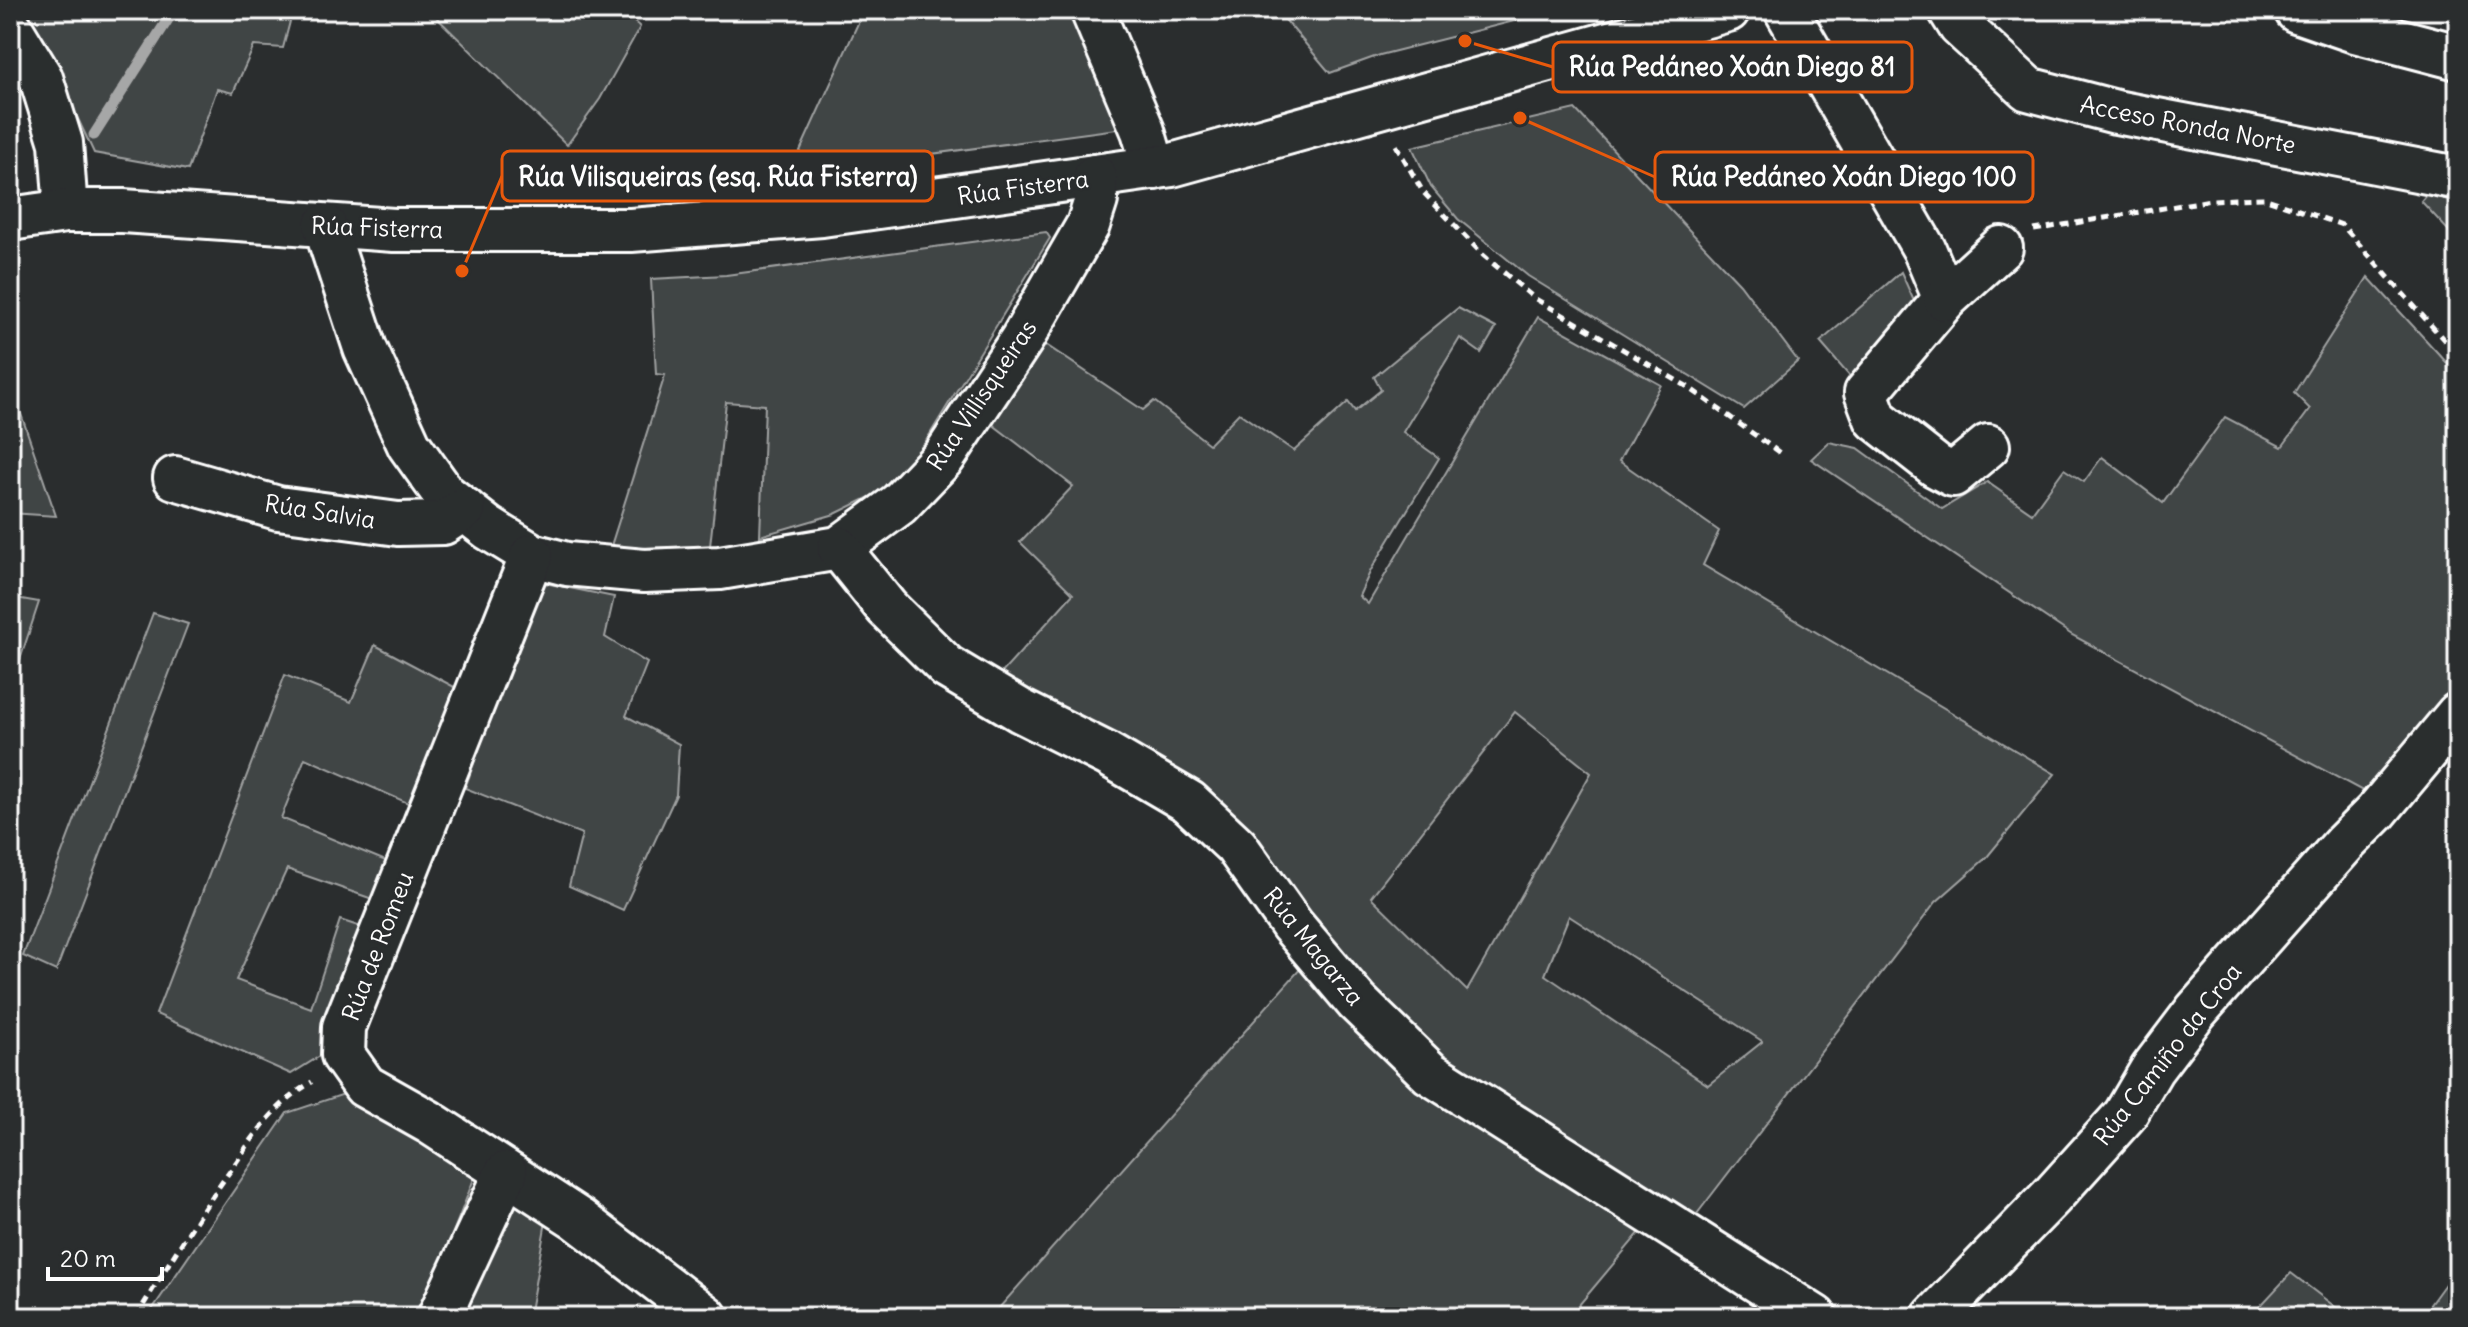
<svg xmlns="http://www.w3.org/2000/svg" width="2468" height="1327" font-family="Delius,sans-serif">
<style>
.green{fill:#414445;stroke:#a0a2a2;stroke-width:2;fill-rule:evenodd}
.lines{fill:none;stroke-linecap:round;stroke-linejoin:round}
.stream{stroke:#a6a7a7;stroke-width:11}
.minor-casing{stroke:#fff;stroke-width:48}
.trunk-casing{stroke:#fff;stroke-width:50}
.path{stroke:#fff;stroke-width:5;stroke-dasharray:8 6;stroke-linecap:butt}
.minor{stroke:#2a2d2e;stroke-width:42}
.trunk{stroke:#2a2d2e;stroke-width:44}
.labels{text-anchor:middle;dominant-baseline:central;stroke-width:6;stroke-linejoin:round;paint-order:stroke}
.street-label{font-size:24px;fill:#fff;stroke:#2a2d2e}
.leader{fill:none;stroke:#e8590c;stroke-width:3}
.callout-dot{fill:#e8590c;stroke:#2a2d2e;stroke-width:3}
.callout{fill:#2a2d2e;stroke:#e8590c;stroke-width:3}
.callout-label{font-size:26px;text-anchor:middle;font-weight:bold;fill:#fff}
</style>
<rect width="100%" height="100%" fill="#2a2d2e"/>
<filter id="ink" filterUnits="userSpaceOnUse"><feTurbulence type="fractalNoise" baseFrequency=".0125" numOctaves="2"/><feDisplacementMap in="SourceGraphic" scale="16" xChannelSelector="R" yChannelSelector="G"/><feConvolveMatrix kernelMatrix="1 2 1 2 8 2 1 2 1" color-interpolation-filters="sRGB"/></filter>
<g filter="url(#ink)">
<g class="green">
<path d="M10 10H293L283 48 254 46 233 93 217 89 188 170 94 153 64 89Z"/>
<path d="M429 10H621L640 27 600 99 567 145Z"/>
<path d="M864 10H1078L1132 127 790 173Z"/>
<path d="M1277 10H1558L1380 55 1330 73Z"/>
<path d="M1575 109 1740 284 1798 361 1744 409 1528 276 1458 219 1431 187 1412 147Z"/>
<path d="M2426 195 2458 202V241L2421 201Z"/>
<path d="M1046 232 1050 238 924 444 884 490 835 514 760 536 765 405 726 402 710 546 610 549 665 375 656 374 651 279 726 275Z"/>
<path d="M1901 272 1918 310 1858 386 1820 342Z"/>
<path d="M2368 277 2458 375V682L2370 795 2072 635 1811 459 1829 442 1858 448 1942 509 1987 482 2032 513 2064 469 2084 482 2102 457 2163 503 2225 417 2282 447 2310 409 2294 393Z"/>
<path d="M1458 308 1496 328 1481 353 1460 338 1403 432 1439 458 1371 570 1359 596 1368 604 1538 317 1661 385 1619 461 1719 531 1703 565 2055 774 1987 857 1936 902 1690 1223 1441 1067 1261 860 990 686 1073 594 1020 542 1073 486 992 424 1043 343 1143 410 1154 401 1209 444 1239 413 1294 451 1348 402 1355 411 1381 390 1374 377ZM1515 712 1591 773 1467 991 1371 897ZM1569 916 1762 1041V1042L1708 1085 1545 975Z"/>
<path d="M20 411 56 516 10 513V414Z"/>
<path d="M540 582 614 597 605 637 647 663 626 716 679 744 676 795 623 910 569 886 582 834 465 788Z"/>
<path d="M10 597 39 602 16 672 10 714Z"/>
<path d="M153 613 188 624 56 971 23 956Z"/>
<path d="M375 645 460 690 417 807 305 758 281 818 398 866 381 902 287 869 236 980 311 1008 340 920 367 929 323 1054 291 1074 156 1014 285 675 351 702Z"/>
<path d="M1309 959 1646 1225 1569 1317H991Z"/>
<path d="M344 1094 477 1171 420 1317H147L287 1113Z"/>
<path d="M505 1188 548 1210 529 1317H452Z"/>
<path d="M2458 1266V1317H2421Z"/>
<path d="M2291 1273 2343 1313 2347 1317H2250Z"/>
</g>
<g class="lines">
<path class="stream" d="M94 135 174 10"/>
<g class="minor-casing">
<g id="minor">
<path d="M1092 10 1143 131 1154 168"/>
<path d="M1786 10 1924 249 1945 299 1866 393 1876 419 1936 466 1953 475 1988 446"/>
<path d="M1950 10 1960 26 2028 89 2116 112 2458 178"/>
<path d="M10 27 41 78 61 143 66 211"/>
<path d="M10 219 66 211H123L394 230H631L822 215 1172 165 1728 10"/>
<path d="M325 226 365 348 409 445 444 494 488 528 532 555 567 564 644 571 720 568 839 548 899 504 944 457 1022 339 1088 225 1096 200 1095 176"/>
<path d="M1945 299 2001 248"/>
<path d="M175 478 278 508 398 524 443 523 464 509"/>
<path d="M839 548 887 608 947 667 1021 711 1107 754 1189 802 1236 846 1292 925 1357 1002 1430 1073 1815 1317"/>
<path d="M532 555 344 1027 343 1055 365 1086 429 1122 578 1219 706 1317"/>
<path d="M439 1317 506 1173"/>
<path d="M1934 1317 2052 1196 2125 1115 2152 1069 2196 1011 2345 843 2376 812 2458 714"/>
</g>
</g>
<g class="trunk-casing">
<path id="trunk" d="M2297 10 2355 30 2458 57"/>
</g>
<g class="path">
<path d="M1396 145 1423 192 1483 255 1534 298 1688 387 1780 453"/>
<path d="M2034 230 2211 200 2264 198 2342 225 2453 350"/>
<path d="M136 1317C167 1266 198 1215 233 1167 255 1134 277 1102 312 1082"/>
</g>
<use href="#minor" class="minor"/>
<use href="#trunk" class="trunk"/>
</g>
</g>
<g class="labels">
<g class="street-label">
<text transform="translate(2188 124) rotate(11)">Acceso Ronda Norte</text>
<text transform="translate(1023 187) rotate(-8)">Rúa Fisterra</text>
<text transform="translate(377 227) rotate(2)">Rúa Fisterra</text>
<text transform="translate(981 395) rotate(-56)">Rúa Villisqueiras</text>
<text transform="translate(320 511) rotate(9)">Rúa Salvia</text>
<text transform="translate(377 946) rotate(-69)">Rúa de Romeu</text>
<text transform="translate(1314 946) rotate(51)">Rúa Magarza</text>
<text transform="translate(2167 1054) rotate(-52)">Rúa Camiño da Croa</text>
</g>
</g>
<path class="leader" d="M1465 41L1553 67M462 271L502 176M1520 118L1655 177"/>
<g class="callout-dot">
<circle cx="1465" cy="41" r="8"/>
<circle cx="462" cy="271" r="8"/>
<circle cx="1520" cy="118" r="8"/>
</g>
<g class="callout">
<rect x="1553" y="42" width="359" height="50" rx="8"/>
<rect x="502" y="151" width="431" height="50" rx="8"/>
<rect x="1655" y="152" width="378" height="50" rx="8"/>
</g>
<g class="callout-label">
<text x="1732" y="76">Rúa Pedáneo Xoán Diego 81</text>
<text x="718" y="186">Rúa Vilisqueiras (esq. Rúa Fisterra)</text>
<text x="1844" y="186">Rúa Pedáneo Xoán Diego 100</text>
</g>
<rect width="2468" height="1327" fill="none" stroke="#2a2d2e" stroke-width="40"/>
<rect x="20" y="20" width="2428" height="1287" fill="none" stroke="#fff" stroke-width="3" filter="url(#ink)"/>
<path d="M48 1267v12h114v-12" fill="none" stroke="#ffffff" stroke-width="4"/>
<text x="60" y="1267" font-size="24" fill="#ffffff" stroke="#2a2d2e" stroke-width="6" paint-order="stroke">20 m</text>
</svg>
